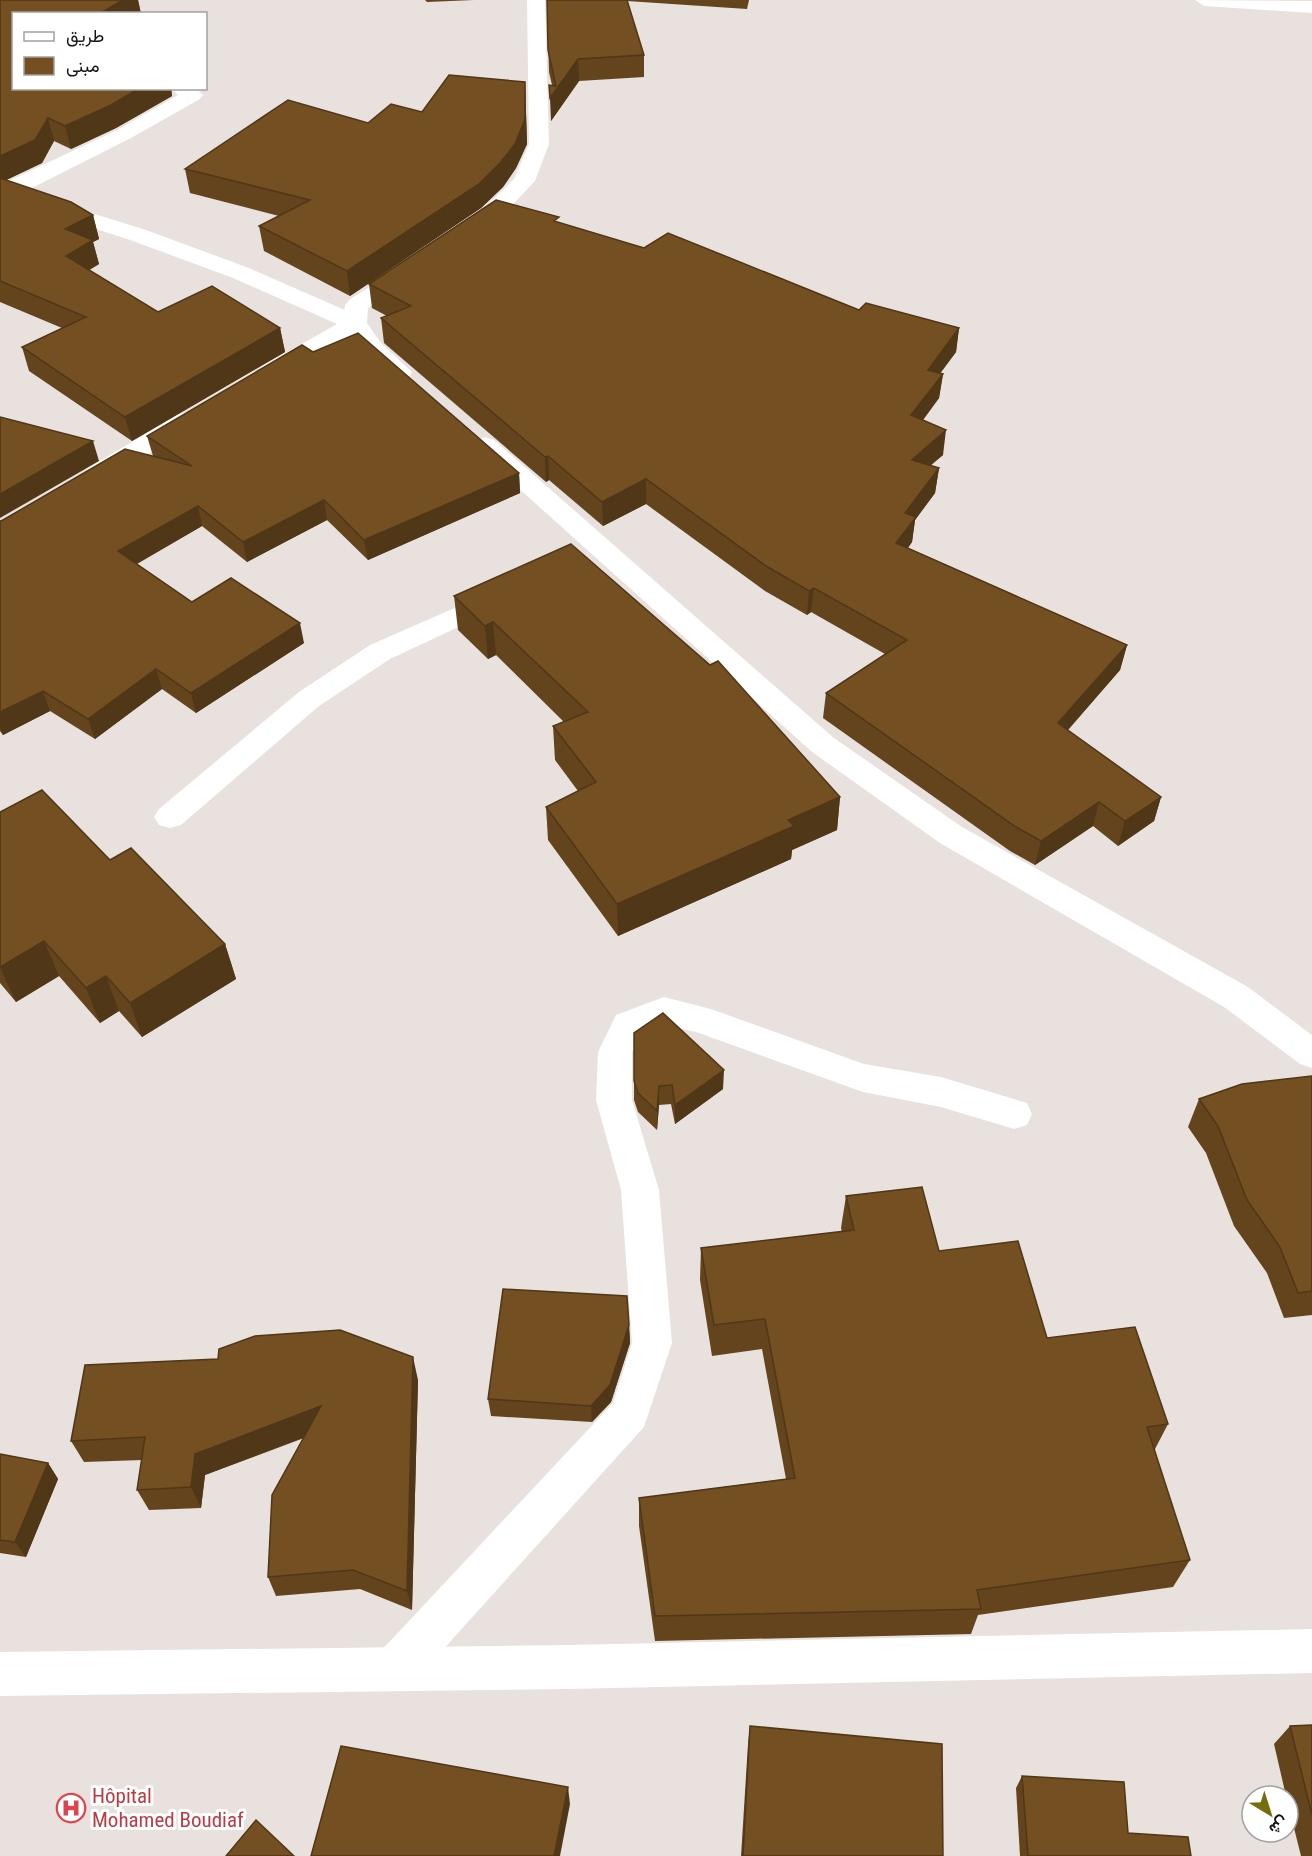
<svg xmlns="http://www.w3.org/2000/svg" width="1312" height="1856" font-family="'Roboto Condensed',Vazirmatn,sans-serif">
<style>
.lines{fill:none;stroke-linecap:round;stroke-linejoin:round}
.street{fill:#fff;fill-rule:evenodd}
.secondary{fill:#fff;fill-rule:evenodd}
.wall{fill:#63441d}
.shaded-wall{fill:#503718}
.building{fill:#734f22;stroke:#503718;stroke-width:1.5}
.labels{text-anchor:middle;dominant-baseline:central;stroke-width:6;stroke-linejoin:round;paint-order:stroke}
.near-health-label{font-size:21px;fill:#be3a42;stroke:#fff;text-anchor:start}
</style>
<rect width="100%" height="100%" fill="#e8e1dd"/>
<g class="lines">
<g class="street">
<path d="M1195 0 1312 1V13L1204 6Z"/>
<path d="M169 88H196L203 95 200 99 131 138 24 192 146 230 249 268 363 318 367 323 363 328 279 377 270 379 261 377 258 372 261 367 337 324 233 278 130 240 0 198V185L117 130 178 95Z"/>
<path d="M186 412 195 415 199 420 195 425 106 480 97 482 88 480 84 474 88 468 177 415Z"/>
<path d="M498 589 508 592 512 598 508 604 390 659 319 706 181 825 170 828 159 825 154 817 159 809 299 692 370 645Z"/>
<path d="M664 997 711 1009 864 1064 941 1077 1027 1103 1032 1114 1027 1125 1014 1129 941 1107 863 1092 696 1032 665 1025 641 1035 632 1052V1100L659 1190 672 1343 644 1427 411 1685 395 1691 379 1685 373 1669 379 1653 613 1403 632 1343 621 1190 596 1100 598 1052 616 1015Z"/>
</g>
<g class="secondary">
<path d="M527 0H545L549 144 535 181 498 220 475 235H459L456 230 482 210 514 179 529 144Z"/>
<path d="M408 265 416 267 419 272 416 277 368 308 367 323 381 343 412 372 409 377C380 384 357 343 343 323L345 305 349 300 400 267Z"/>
<path d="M485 437 494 440 834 738 962 827 1248 987 1312 1035V1068L1300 1064 1224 1007 940 843 812 752 476 450 472 445 476 440Z"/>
<path d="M1312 1629V1673L569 1689 0 1696V1652L569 1645Z"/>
</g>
</g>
<g class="wall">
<path d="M0 0H138L141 14H14V88H171L172 96 116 128 71 149 54 141 42 163 6 180 93 215 99 239 93 242 99 264 89 270 158 312 280 328 285 352 132 441 29 371 22 347 62 328 0 302Z"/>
<path d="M425 0H474L427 2Z"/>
<path d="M547 0H749L747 9 627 1 644 55V77L579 81 551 121 552 85 549 72Z"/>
<path d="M525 82 527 144 516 168 503 187 481 208 350 296 264 251 259 226 279 216 190 193 185 169 368 123 422 112Z"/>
<path d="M559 223 859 310 959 328 956 352 940 373 943 374 939 398 923 420 943 455 930 465 939 468 935 493 915 520 912 542 908 548 1127 645 1120 670 1068 730 1161 797 1154 821 1118 846 1093 826 1035 865 1010 851 823 718 826 693 885 654 811 612 807 615 765 591 646 504 603 526 549 480 546 482 384 343 381 318 387 316 372 308 369 284Z"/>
<path d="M147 436 519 473 520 493 368 560 327 520 247 562 202 526 137 564 192 602 304 643 196 713 162 689 95 739 50 711 3 735 0 731V521L153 456Z"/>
<path d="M454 596 840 797 837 830 792 850 791 859 618 936 548 840 546 807 578 791 555 760 553 726 564 722 496 655 488 659 458 630Z"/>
<path d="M0 812 110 860 225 944 236 979 142 1037 119 1011 100 1023 59 976 16 1002 0 983Z"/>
<path d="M634 1033 723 1089 675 1124 671 1104 659 1105 657 1130 638 1112 634 1100Z"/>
<path d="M1312 1076V1315L1284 1318 1267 1273 1234 1226 1206 1153 1188 1127 1199 1099Z"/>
<path d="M846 1196 939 1251 1047 1338 1168 1424 1154 1451 1190 1560 1173 1587 978 1615 971 1634 655 1641 639 1526V1498L786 1479 762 1349 712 1356 700 1280 701 1248 842 1232 841 1228Z"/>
<path d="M629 1325 630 1343 611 1402 592 1422 491 1416 488 1399Z"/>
<path d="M418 1380 412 1610 360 1589 276 1596 268 1577 304 1438 205 1475 201 1508 149 1510 137 1490 142 1460 84 1462 71 1441Z"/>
<path d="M0 1454 48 1463 58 1479 26 1557 0 1553Z"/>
<path d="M1312 1725V1856H1301L1288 1804V1796H1286L1274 1744 1290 1726Z"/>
<path d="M750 1726 943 1856H741L748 1744Z"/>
<path d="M1022 1776 1128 1833 1191 1856H1020L1016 1788Z"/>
</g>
<g class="shaded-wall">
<path d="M116 0H138L141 14H99Z"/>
<path d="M578 59 579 81 551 121 550 98Z"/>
<path d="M525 82 527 144 516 168 503 187 481 208 350 296 347 271Z"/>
<path d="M140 88H171L172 96 116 128 71 149 65 126Z"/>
<path d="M48 118 54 141 42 163 0 183V156Z"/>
<path d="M93 215 99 239 93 242 99 264 73 280 66 256 65 229Z"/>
<path d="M280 328 285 352 132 441 125 417Z"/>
<path d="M959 328 956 352 925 394 928 370Z"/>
<path d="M943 374 939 398 908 440 911 415Z"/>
<path d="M946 430 943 455 909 484 912 460Z"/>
<path d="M93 441 99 461 0 518V494Z"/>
<path d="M548 456 549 480 546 482 545 457Z"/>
<path d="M939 468 935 493 915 520 912 542 893 568 896 543 905 513Z"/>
<path d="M519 473 520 493 368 560 364 540Z"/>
<path d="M646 479V504L603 526 602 502Z"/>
<path d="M324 500 327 520 247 562 243 542Z"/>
<path d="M198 506 202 526 124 571 118 551Z"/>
<path d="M814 588 811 612 807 615 809 591Z"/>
<path d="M493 622 496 655 488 659 485 626Z"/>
<path d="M300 623 304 643 196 713 191 693Z"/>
<path d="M1127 645 1120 670 1052 748 1058 723Z"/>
<path d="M156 669 162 689 95 739 88 719Z"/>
<path d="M43 691 50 711 3 735 0 727V712Z"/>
<path d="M840 797 837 830 792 850 791 859 618 936 617 904 788 820Z"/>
<path d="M1161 797 1154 821 1118 846 1125 821Z"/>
<path d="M1099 802 1093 826 1035 865 1041 841Z"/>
<path d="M44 941 59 976 16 1002 0 967Z"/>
<path d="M225 944 236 979 142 1037 130 1003Z"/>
<path d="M106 976 119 1011 100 1023 86 988Z"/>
<path d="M724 1070 723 1089 675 1124V1105Z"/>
<path d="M659 1086V1105L657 1130V1111Z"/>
<path d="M629 1325 630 1343 611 1402 592 1422 591 1406Z"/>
<path d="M413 1357 418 1380 412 1610 407 1591Z"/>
<path d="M321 1406 328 1428 205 1475 201 1508 191 1487 195 1454Z"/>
<path d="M48 1463 58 1479 26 1557 15 1542Z"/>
<path d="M568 1787 570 1804 560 1856H554Z"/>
</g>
<g class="building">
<path d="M0 0H123L99 14H14V88H140L111 105 65 126 48 118 35 140 0 156Z"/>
<path d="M547 0H627L644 55 578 59 550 98 549 85 556 86 548 50Z"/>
<path d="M449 75 525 82V119L515 144 501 162 479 184 347 271 259 226 310 200 185 169 288 100 368 123 391 104 422 112Z"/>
<path d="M0 178 71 202 93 215 65 229 93 240 66 256 158 312 212 286 280 328 125 417 22 347 86 317 0 281Z"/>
<path d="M496 200 559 217 554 221 644 248 668 233 859 310 866 303 959 328 928 370 943 374 911 415 946 430 912 460 939 468 905 513 916 517 896 543 1127 645 1058 723 1161 797 1125 821 1099 802 1041 841 1016 827 826 693 907 640 814 588 809 591 766 566 646 479 602 502 548 456 545 457 381 318 411 306 369 284Z"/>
<path d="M358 333 519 473 364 540 324 500 243 542 198 506 118 551 192 602 231 578 300 623 191 693 156 669 88 719 43 691 0 712V521L3 520 125 449 192 466 147 436 302 345 313 352Z"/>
<path d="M0 417 93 441 0 494Z"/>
<path d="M571 544 710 665 718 661 840 797 788 820 794 826 617 904 546 807 596 782 553 726 588 712 493 622 485 626 454 596Z"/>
<path d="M42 790 110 860 131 848 225 944 130 1003 106 976 86 988 44 941 0 967V812Z"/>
<path d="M663 1013 724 1070 675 1105 672 1085 659 1086 657 1111 638 1093 634 1081V1033Z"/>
<path d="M1312 1076V1291L1298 1293 1280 1247 1247 1200 1218 1126 1199 1099 1242 1084Z"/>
<path d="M922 1187 939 1251 1018 1241 1047 1338 1135 1327 1168 1424 1147 1427 1190 1560 977 1590 981 1609 655 1616 639 1498 795 1478 765 1319 714 1325 701 1248 854 1230 846 1196Z"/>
<path d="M503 1289 627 1296 629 1325 610 1385 591 1406 488 1399Z"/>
<path d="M340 1330 413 1357 407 1591 353 1570 268 1577 272 1495 321 1406 195 1454 191 1487 137 1490 145 1437 71 1441 85 1365 218 1359 219 1349 255 1336Z"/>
<path d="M0 1454 48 1463 15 1542 0 1540Z"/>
<path d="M1312 1725V1815L1290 1726Z"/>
<path d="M750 1726 942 1744 943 1856H743Z"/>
<path d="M341 1746 568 1787 554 1856H311Z"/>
<path d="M1022 1776 1124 1782 1128 1833 1188 1837 1191 1856H1028Z"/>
<path d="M256 1820 294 1856H226Z"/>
</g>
<defs>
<g id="hospital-ring" transform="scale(1.5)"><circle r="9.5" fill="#fff" stroke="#e0444e" stroke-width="1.5"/><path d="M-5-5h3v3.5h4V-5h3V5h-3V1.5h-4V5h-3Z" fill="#e0444e"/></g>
</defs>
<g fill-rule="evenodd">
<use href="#hospital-ring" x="71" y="1808"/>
</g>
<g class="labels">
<g class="near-health-label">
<text x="92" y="1796">Hôpital<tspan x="92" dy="24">Mohamed Boudiaf</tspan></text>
</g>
</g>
<rect x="12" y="12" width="195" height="78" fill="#ffffff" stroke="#a2a1a0" stroke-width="1.5"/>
<rect x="24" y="32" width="30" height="9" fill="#ffffff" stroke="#a2a1a0" stroke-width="1.5"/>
<text x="66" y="42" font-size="18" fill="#161412">طريق</text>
<rect x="24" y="57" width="30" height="18" fill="#734f22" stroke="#a2a1a0" stroke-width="1.5"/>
<text x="66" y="72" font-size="18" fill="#161412">مبنى</text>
<g transform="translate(1270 1814) rotate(142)"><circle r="28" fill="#ffffff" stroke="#a2a1a0" stroke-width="1.5"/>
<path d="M0-4.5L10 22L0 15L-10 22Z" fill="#756d0b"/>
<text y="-9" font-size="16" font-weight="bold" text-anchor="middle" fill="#161412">ش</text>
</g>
</svg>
